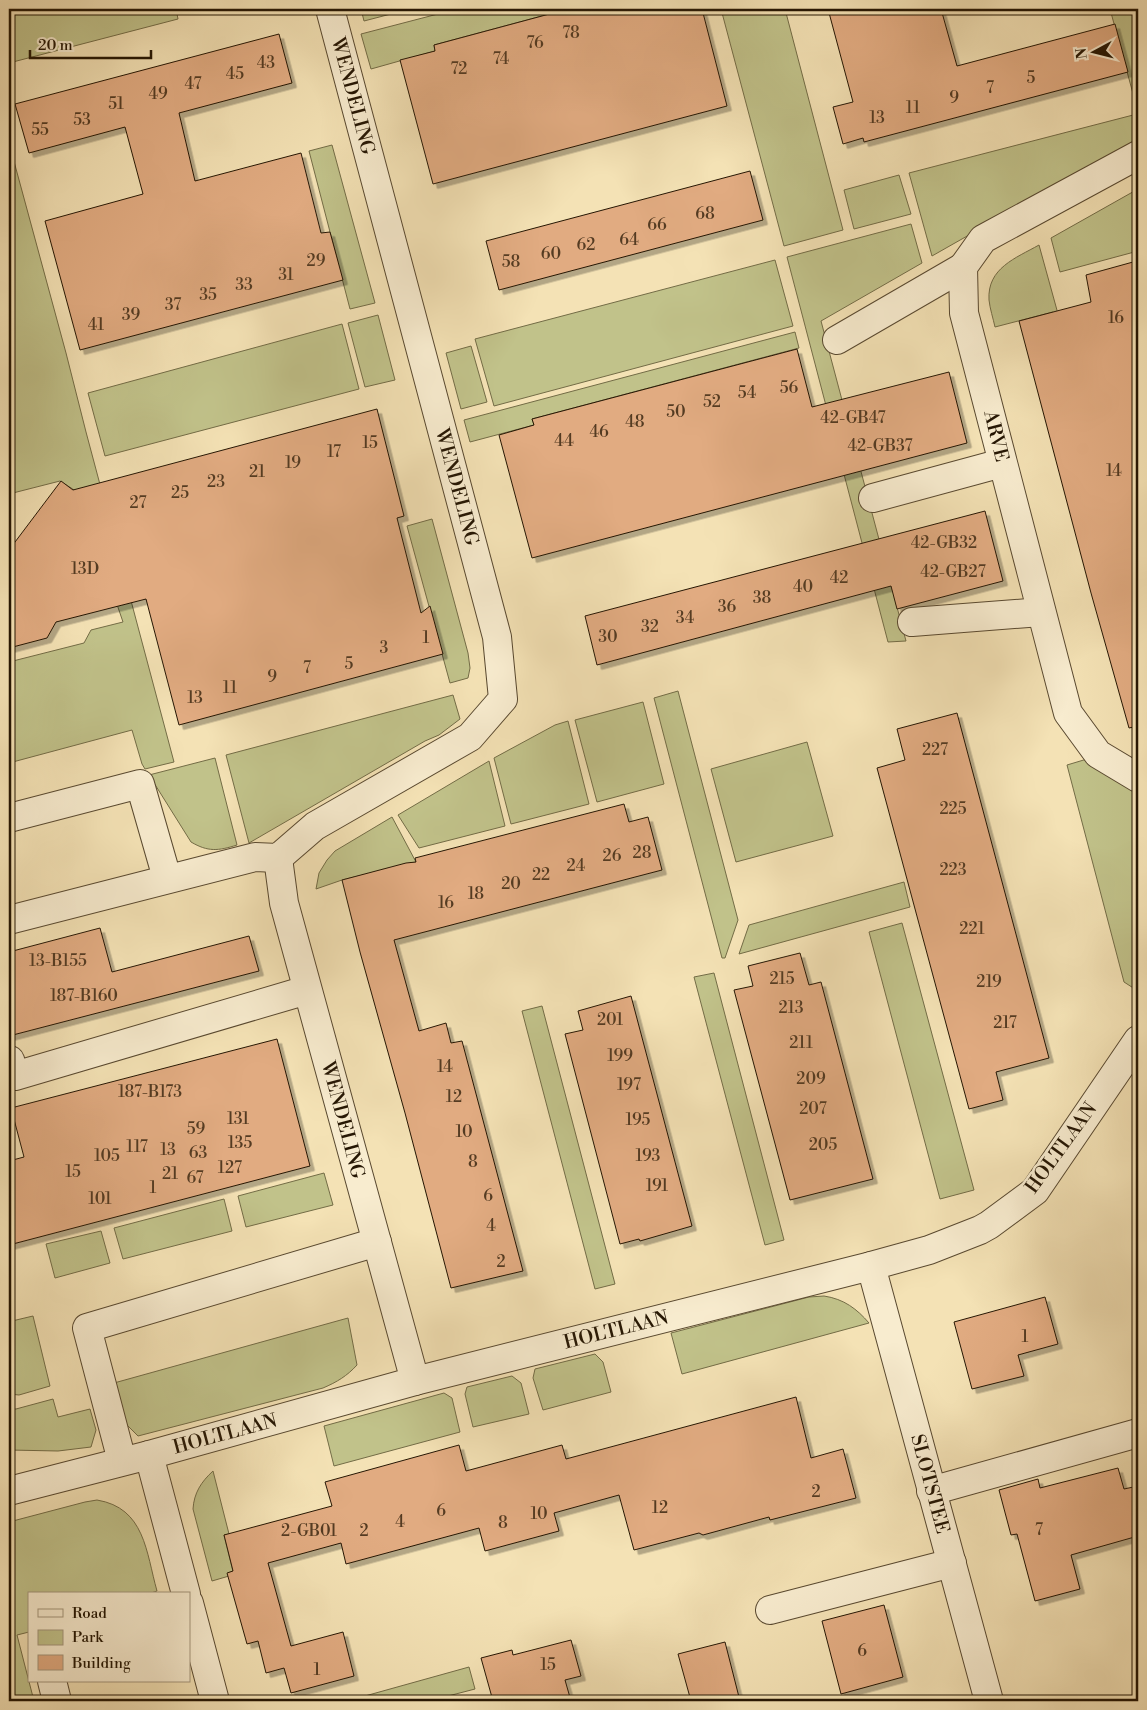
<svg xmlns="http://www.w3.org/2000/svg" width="1147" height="1710" font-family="'Libre Bodoni',serif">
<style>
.green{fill:#c1c28a;stroke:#736c46}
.building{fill:#e1ab81;stroke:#251603;filter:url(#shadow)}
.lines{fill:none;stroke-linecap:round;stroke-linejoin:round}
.minor-casing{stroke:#594930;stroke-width:30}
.minor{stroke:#f8eccf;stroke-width:28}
.labels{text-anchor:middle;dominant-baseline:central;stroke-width:5;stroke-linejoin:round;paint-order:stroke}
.number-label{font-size:16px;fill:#543b22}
.street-label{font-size:19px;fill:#251603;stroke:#f8eccf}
</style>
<defs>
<filter id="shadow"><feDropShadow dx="4.5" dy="4.5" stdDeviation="0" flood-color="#0004"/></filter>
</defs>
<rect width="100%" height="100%" fill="#f4e2b5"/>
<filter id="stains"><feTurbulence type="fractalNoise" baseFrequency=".004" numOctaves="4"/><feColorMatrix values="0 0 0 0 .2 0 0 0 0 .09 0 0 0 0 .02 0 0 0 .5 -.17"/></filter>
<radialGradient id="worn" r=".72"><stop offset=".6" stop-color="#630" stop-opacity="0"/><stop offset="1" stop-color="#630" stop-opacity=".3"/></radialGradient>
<g class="green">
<path d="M9 9H176L178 19 9 63Z"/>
<path d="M361 9H410L364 21Z"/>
<path d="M457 9H568L434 45 435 51 371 69 361 34Z"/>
<path d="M721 9H785L843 230 784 246Z"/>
<path d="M1110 9H1135L1138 20V100L1135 101Z"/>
<path d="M1137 114 1138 139 932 256 909 173Z"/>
<path d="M9 143 66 353 86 432 174 762 145 769 142 764 132 730 9 763V662L84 643 91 630 123 622 79 493 60 481 9 494Z"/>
<path d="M332 145 375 303 350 309 309 151Z"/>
<path d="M899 175 911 214 854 229 844 190Z"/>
<path d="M1138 189V251L1060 272 1051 238Z"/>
<path d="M911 224 922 263 821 321 906 641 888 642 787 257Z"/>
<path d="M1039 245 1095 448 1053 312 995 327C993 318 990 309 989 300 987 268 1016 258 1039 245Z"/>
<path d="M775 260 793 326 494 406 475 339Z"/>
<path d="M378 315 395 380 365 387 348 323Z"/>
<path d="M342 324 359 389 105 456 88 393Z"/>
<path d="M795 332 799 348 532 419 534 425 470 442 464 420Z"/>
<path d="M471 346 487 402 461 409 446 353Z"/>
<path d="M432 519 468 653 470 668 468 678 450 683 407 526Z"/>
<path d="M678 691 738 920 725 958H722L654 698Z"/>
<path d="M453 695 460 719 439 735 425 741 249 843 226 755Z"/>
<path d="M643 702 664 784 597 802 575 720Z"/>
<path d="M568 721 589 804 511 824 494 758 555 725Z"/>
<path d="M807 742 833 836 736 862 711 769Z"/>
<path d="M215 758 237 845C218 851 208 852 191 842L149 775Z"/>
<path d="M1087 759 1138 791V991L1124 982 1067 765Z"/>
<path d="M489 761 505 826 419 848 398 815Z"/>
<path d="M392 817 416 862 342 880 316 889 319 873 327 860 335 851Z"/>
<path d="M904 882 910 907 739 954 749 925Z"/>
<path d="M902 923 974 1190 940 1199 869 932Z"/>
<path d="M714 973 784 1240 765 1245 694 977Z"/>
<path d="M542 1006 615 1284 595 1289 522 1011Z"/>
<path d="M324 1173 333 1205 246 1227 238 1196Z"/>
<path d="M224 1199 232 1231 123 1259 114 1228Z"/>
<path d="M101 1231 110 1263 55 1278 46 1244Z"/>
<path d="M824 1296C844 1299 857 1309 869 1323L682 1374 671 1333 809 1297Z"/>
<path d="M9 1308 12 1321 33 1316 50 1386 19 1395 9 1394Z"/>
<path d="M348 1318 357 1365C347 1376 337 1382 323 1388L138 1436 126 1424 114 1383Z"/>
<path d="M595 1354 603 1362 611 1392 543 1410 533 1378 535 1369Z"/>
<path d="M512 1376 521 1383 529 1414 473 1427 465 1394 467 1387Z"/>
<path d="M444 1393 452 1398 460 1432 334 1466 324 1426Z"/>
<path d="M53 1399 58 1417 90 1409 96 1430 91 1447 58 1451 9 1450V1409H16Z"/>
<path d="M213 1471 229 1534 224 1535 233 1571 228 1573 229 1576 212 1581 193 1509C194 1493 201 1482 213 1471Z"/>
<path d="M97 1500C145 1508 146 1552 157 1591L148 1594H29V1632L17 1635 34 1701H9V1522L85 1502Z"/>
<path d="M469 1667 475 1689 429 1701H347Z"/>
</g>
<g class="building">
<path d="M568 9H702L727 106 433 184 400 60 435 51 434 45Z"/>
<path d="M828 9H941L957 66 1115 24 1128 72 864 142 863 138 843 144 833 107 853 102Z"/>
<path d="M279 34 292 83 179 113 195 181 301 153 321 233 330 232 343 280 80 350 45 221 143 194 125 127 29 153 15 104Z"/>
<path d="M750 171 763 220 499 290 486 241Z"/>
<path d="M1133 262 1138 280V726L1129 728 1091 593 1019 321 1091 302 1086 275Z"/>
<path d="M797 349 812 407 949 372 967 443 532 558 499 435 534 425 532 419Z"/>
<path d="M377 409 404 516 397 518 421 613 430 606 443 654 179 725 146 599 56 622 47 638 9 648V550L61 481 73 490Z"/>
<path d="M985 511 1003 581 897 609 891 586 597 665 585 616Z"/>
<path d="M957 713 1049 1058 996 1072 1003 1100 969 1109 877 768 905 760 897 729Z"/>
<path d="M624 804 629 822 648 817 662 870 394 940 419 1031 446 1023 451 1043 462 1041 523 1271 451 1288 405 1113 360 952 342 880 406 863 416 862 415 858Z"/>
<path d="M100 928 112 972 249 936 259 971 9 1036V952Z"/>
<path d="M800 953 809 985 821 982 873 1179 790 1200 734 990 753 986 748 966Z"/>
<path d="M631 996 692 1226 640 1241 639 1239 620 1244 565 1034 583 1030 578 1011Z"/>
<path d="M277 1039 310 1166 9 1245V1161L24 1157 11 1108Z"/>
<path d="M1045 1297 1058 1344 1018 1355 1024 1376 972 1389 954 1322Z"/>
<path d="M796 1397 811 1458 843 1449 856 1498 770 1520 769 1517 703 1535 699 1533 634 1550 619 1495 554 1513 559 1531 485 1551 479 1528 346 1564 341 1543 268 1563 291 1646 343 1632 354 1676 291 1693 284 1668 266 1673 258 1641 247 1644 227 1573 233 1571 224 1535 332 1506 325 1482 459 1445 466 1471 562 1445 566 1459Z"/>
<path d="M1118 1468 1124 1489 1138 1486V1536L1071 1555 1080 1589 1035 1601 1017 1534 1011 1535 999 1490 1038 1479 1040 1488Z"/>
<path d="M884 1605 903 1677 841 1694 822 1621Z"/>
<path d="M571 1640 581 1676 565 1680 571 1701H493L481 1658 512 1650 513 1655Z"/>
<path d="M725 1642 740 1701H691L678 1654Z"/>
</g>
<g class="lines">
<g class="minor-casing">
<g id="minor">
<path d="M1138 155 983 239 963 267 964 313 1068 713 1098 754 1138 778"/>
<path d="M837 340 963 267"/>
<path d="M873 498 1002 463"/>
<path d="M912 622 1041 612"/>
<path d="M9 818 140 784 167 878"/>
<path d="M278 858 284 903 415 1381"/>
<path d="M9 920 255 857 278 858 315 826 470 737 503 699 497 637 330 9"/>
<path d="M9 1060H10L15 1076 307 990"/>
<path d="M871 1266 989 1701"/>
<path d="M149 1455 186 1594"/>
<path d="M122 1461 87 1328 377 1242"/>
<path d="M9 1491 149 1455 415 1381 871 1266 929 1250 980 1230 989 1225 1035 1191 1138 1040"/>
<path d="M931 1491 1138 1433"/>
<path d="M189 1603 215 1701"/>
<path d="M770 1610 952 1563"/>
<path d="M52 1681 57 1701"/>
</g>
</g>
<use href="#minor" class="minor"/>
</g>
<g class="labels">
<g class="number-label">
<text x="571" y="33">78</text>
<text x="535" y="43">76</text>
<text x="501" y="59">74</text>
<text x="266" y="63">43</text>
<text x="459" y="69">72</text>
<text x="235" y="74">45</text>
<text x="1031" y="78">5</text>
<text x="193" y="84">47</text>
<text x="990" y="88">7</text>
<text x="158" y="94">49</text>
<text x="954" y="98">9</text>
<text x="116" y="104">51</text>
<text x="913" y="108">11</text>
<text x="877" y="118">13</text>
<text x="82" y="120">53</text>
<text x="40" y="130">55</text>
<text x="705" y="214">68</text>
<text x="657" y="225">66</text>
<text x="629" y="240">64</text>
<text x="586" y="245">62</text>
<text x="551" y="254">60</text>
<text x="316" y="261">29</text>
<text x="511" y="262">58</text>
<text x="286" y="275">31</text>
<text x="244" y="285">33</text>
<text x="208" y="295">35</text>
<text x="173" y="305">37</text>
<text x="131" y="315">39</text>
<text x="1116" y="318">16</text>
<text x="96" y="325">41</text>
<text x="789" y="388">56</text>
<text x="747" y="393">54</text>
<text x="712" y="402">52</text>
<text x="676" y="412">50</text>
<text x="853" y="418">42-GB47</text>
<text x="635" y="422">48</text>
<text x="599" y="432">46</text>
<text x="564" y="441">44</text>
<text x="370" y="443">15</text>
<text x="880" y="446">42-GB37</text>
<text x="334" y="452">17</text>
<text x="293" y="463">19</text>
<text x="1114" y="471">14</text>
<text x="257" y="472">21</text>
<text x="216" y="482">23</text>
<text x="180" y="493">25</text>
<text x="138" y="503">27</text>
<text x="944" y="543">42-GB32</text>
<text x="85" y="569">13D</text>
<text x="953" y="572">42-GB27</text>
<text x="839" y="578">42</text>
<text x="803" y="587">40</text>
<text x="762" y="598">38</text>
<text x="727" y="607">36</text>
<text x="685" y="618">34</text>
<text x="650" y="627">32</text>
<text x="608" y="637">30</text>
<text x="426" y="638">1</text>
<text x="384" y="648">3</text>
<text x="349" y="664">5</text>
<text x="307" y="668">7</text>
<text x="272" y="677">9</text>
<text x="230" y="688">11</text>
<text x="195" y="698">13</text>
<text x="935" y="750">227</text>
<text x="953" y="809">225</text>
<text x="642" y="853">28</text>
<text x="612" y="856">26</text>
<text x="576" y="866">24</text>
<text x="953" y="870">223</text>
<text x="541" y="875">22</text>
<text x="511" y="884">20</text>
<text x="476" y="894">18</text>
<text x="446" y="903">16</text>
<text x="972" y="929">221</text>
<text x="58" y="961">13-B155</text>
<text x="782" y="979">215</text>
<text x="989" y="982">219</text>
<text x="84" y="996">187-B160</text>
<text x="791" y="1008">213</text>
<text x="610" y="1020">201</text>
<text x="1005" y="1023">217</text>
<text x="801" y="1043">211</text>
<text x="620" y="1056">199</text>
<text x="445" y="1067">14</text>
<text x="811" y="1079">209</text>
<text x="629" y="1085">197</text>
<text x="150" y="1092">187-B173</text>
<text x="454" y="1097">12</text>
<text x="813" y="1109">207</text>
<text x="238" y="1119">131</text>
<text x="638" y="1120">195</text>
<text x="196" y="1129">59</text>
<text x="464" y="1132">10</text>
<text x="240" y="1143">135</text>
<text x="823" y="1145">205</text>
<text x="137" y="1147">117</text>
<text x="168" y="1150">13</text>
<text x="198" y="1153">63</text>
<text x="107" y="1156">105</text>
<text x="648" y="1156">193</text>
<text x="473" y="1162">8</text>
<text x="230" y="1168">127</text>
<text x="73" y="1172">15</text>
<text x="170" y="1174">21</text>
<text x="195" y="1178">67</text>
<text x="657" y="1186">191</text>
<text x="153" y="1188">1</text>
<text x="488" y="1196">6</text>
<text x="100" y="1199">101</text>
<text x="491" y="1226">4</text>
<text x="501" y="1262">2</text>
<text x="1025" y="1337">1</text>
<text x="816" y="1492">2</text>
<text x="660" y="1508">12</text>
<text x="441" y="1511">6</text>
<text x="539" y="1514">10</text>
<text x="400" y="1522">4</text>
<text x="503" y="1523">8</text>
<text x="1039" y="1530">7</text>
<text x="309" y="1531">2-GB01</text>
<text x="364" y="1531">2</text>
<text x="862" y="1651">6</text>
<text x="548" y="1665">15</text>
<text x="317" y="1670">1</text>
</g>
<g class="street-label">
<text transform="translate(353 96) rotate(75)">WENDELING</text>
<text transform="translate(996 436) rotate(76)">ARVE</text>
<text transform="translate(457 487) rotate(75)">WENDELING</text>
<text transform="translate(343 1120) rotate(75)">WENDELING</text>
<text transform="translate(1061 1148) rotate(-54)">HOLTLAAN</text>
<text transform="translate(616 1330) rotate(-14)">HOLTLAAN</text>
<text transform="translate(225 1434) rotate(-15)">HOLTLAAN</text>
<text transform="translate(930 1484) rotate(75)">SLOTSTEE</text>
</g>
</g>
<rect width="1147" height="1710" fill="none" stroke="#f4e2b5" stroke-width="30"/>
<rect x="10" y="10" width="1127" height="1690" fill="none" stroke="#251603" stroke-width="2.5"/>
<rect x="15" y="15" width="1117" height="1680" fill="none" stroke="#251603"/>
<rect x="28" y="1592" width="162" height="90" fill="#f8eccf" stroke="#a4967d"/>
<rect x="38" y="1609" width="25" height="8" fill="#f8eccf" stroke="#a4967d"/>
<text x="72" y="1618" font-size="15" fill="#251603">Road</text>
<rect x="38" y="1630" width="25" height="15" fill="#c1c28a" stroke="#a4967d"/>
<text x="72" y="1642" font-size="15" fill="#251603">Park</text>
<rect x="38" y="1655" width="25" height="15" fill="#e1ab81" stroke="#a4967d"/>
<text x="72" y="1668" font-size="15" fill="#251603">Building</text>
<g transform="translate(1094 52) rotate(263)" stroke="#f8eccf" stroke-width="4" paint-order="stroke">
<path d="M0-4L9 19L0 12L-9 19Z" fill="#251603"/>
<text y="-8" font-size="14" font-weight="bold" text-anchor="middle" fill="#251603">N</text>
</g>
<path d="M30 50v8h121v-8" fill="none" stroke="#251603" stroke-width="2.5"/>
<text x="38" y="50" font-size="15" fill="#251603" stroke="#f8eccf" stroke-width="4" paint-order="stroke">20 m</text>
<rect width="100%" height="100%" filter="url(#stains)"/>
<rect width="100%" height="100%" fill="url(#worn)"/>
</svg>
